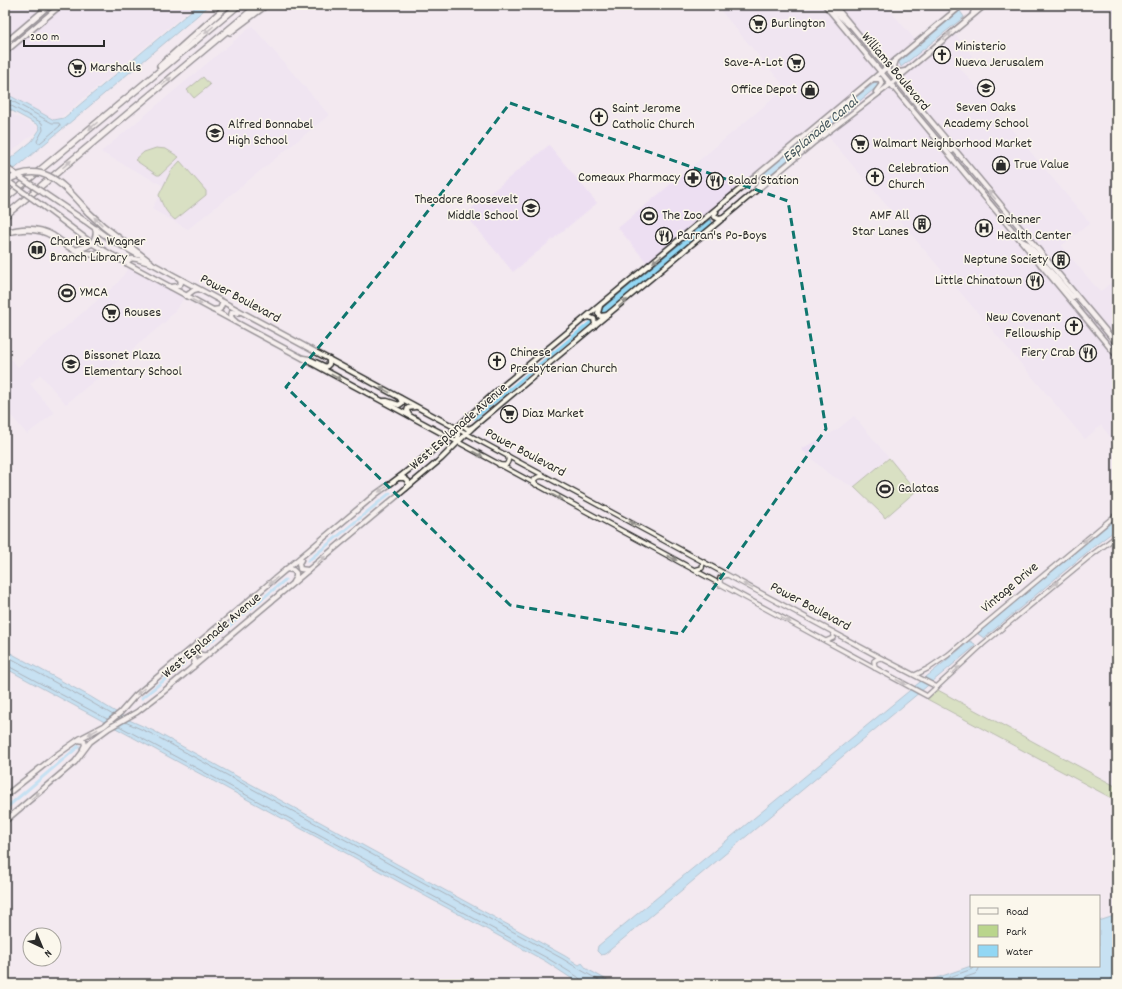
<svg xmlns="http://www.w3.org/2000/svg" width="1122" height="989" font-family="Dekko,sans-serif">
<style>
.built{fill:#eddff2}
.green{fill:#bad58c;stroke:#72805c}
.water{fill:#92d7f4;stroke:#6992a4}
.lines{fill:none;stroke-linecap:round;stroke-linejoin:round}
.shore{stroke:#54707b;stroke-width:1}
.canal{stroke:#92d7f4;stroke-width:3}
.minor-casing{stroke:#2b2b2b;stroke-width:6}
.major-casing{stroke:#2b2b2b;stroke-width:7}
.highway-casing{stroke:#2b2b2b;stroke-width:8}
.minor{stroke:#fbf7ec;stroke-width:3.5}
.major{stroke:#fbf7ec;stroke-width:4}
.highway{stroke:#fbf7ec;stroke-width:5}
.major-bridge-casing{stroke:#2b2b2b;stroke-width:7;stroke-linecap:butt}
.highway-bridge-casing{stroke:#2b2b2b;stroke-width:8;stroke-linecap:butt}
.major-bridge{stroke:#fbf7ec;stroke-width:4}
.highway-bridge{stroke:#fbf7ec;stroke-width:5}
.oneway{fill:#93918c}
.marked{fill:none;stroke:#0f766e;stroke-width:3;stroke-dasharray:8 5;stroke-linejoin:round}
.labels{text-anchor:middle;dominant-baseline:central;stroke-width:3;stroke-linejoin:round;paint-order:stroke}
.poi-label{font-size:14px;fill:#2b2b2b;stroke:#fbf7ec;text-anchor:start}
.street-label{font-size:14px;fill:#2b2b2b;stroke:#fbf7ec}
.water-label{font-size:15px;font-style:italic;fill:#45565d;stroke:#fbf7ec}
</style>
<rect width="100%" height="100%" fill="#f3e9f0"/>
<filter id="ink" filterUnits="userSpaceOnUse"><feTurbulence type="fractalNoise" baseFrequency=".025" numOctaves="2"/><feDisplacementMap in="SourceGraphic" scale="8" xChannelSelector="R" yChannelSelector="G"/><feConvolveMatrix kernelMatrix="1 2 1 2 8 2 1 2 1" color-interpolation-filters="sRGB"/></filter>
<g filter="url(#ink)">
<g class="built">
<path d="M5 5H195L56 121 5 93V57L10 54 5 49Z"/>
<path d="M716 5H885L928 55 954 33 972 56 959 67 1090 223 1061 246 1100 292 1112 282 1117 288V445L1101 425 1085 439 816 122 648 264 618 228 786 88Z"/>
<path d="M252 26 329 115 188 229 152 209 164 186 101 152Z"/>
<path d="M5 111 40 128 5 157Z"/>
<path d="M549 145 597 203 513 272 465 214Z"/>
<path d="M130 266 184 297 180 304 166 321 66 404 40 374 30 384 54 413 27 434 5 408V353L18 367 117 284Z"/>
<path d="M854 416 888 457 854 487 829 474 801 449 837 430Z"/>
</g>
<g class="green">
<path d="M203 77 210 85 194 98 187 90Z"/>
<path d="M156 148 166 149 179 157 160 175H157L135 160 144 152Z"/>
<path d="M180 161 206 191V195L175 220C167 214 162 205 159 195L171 171Z"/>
<path d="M889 458 916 491 885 518 882 514 854 487Z"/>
<path d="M936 689 1117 787V801L927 699Z"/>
</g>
<g class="water">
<path d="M198 5H210L5 177V163L32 141 40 129 38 125 5 107V93L54 120 64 118Z"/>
<path d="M960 11 964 17 901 67 899 62Z"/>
<path d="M876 82 878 86 766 178 764 174 765 172 835 113Z"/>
<path d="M710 219 713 223 711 225 604 314 600 310Z"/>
<path d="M1117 518V529L1097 544 984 638 978 634 986 626Z"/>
<path d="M970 641 975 644 974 647 605 954 601 955 597 951 598 946Z"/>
<path d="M5 650 91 697 129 720 154 731 565 956 579 965 582 963 587 969 614 984H580L545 961 5 668Z"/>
<path d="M1117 915V984H919L971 966H1099V921Z"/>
</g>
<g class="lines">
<g class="shore">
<path d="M5 97 52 123H59L60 126 40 143H38L37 141 43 130 42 123 8 104H5"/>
<path d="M5 655 89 701 113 715"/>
<path d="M5 665 8 666 107 719"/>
<path d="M125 722 152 734 563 959C577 968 591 976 606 984"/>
<path d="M119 726 547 958 578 977 581 980 582 984"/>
<path d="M931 984 972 969 975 966"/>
<path d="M946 984 975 974 978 971 980 966"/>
</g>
<g class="canal">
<path d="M475 418 592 321"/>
<path d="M308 561 390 493"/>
<path d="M206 645 285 580"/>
<path d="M142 698 184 664"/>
<path d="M5 809 79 746"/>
</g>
<g class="minor-casing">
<g id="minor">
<path d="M467 434 881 658 937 687"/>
<path d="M458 442 927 696 983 644 1089 557 1117 536"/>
<path d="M499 465H506C509 461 509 459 507 455"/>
<path d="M536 485 534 480C537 476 541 476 545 477"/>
<path d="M695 570 702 568 703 562"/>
<path d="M720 585V578L727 575"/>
<path d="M826 641 833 638V632"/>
<path d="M875 668 874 661 877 659 880 658"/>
<path d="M915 675 929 668 948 655 1117 514"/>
</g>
</g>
<g class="major-casing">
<g id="major">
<path d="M825 5 1117 356"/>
<path d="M834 5 1117 344"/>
<path d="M829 10 831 9 833 10 849 25"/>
<path d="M973 13 975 8 974 5"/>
<path d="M5 43 50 5"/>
<path d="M5 48 10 42"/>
<path d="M5 52 61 5"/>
<path d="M896 60 894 66 895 70 900 72 905 71"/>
<path d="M874 79H880L882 84 876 92"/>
<path d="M938 141H942L952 151"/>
<path d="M753 180H758L760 182 759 186 757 188"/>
<path d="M44 207 93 244 126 263 458 442"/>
<path d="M716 212 714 215 715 217 719 219 724 218"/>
<path d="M85 221 111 240 138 255"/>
<path d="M1022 241 1028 244 1042 260H1047"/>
<path d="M149 262 467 434"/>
<path d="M126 263 130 259C136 257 143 262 150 263"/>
<path d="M1041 265 1046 266 1072 296 1073 297 1076 295"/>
<path d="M171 287 178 286 181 283 180 279"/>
<path d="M186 296 194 290 198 289"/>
<path d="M600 306 598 313 600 316 608 315"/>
<path d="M213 310 220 309 223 302"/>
<path d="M586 318 589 317 594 319 595 324 594 327"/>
<path d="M235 321C231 318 230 316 232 312L238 313"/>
<path d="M303 358 309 359 326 367 329 364V359"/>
<path d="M384 401H387L399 405 402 403 400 398"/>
<path d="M409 415 407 411 408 408 415 407"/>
<path d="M465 421 464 426 468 429 473 427"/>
<path d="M456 428 458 432V442"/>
<path d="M399 478H404L408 481V485L406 488"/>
<path d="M301 560 299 563 300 569 308 570"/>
<path d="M286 569 293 570 296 573V577L293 582"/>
<path d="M198 644 196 651C199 655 202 656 206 655"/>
<path d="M183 656 188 655 193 657 195 661 193 667"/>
<path d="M78 740 84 741 85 745 83 749"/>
<path d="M5 796 58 754 81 738 104 726 120 713 135 696 376 494C395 481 414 466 432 451 456 429 479 406 504 385L962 5"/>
<path d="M5 821 75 762 90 742 109 728 137 712 163 692 441 459 473 427 813 143 887 87 985 5"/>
</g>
</g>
<g class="highway-casing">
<g id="highway">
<path d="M230 32 266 5"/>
<path d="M160 66 228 5"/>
<path d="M5 199 239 5"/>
<path d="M88 212 103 226 151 263"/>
<path d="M5 216 258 5"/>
<path d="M5 233C21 228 38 227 53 236 62 242 71 250 83 253 93 255 103 253 113 256"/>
<path d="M77 250C88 246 98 243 96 229"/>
</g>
</g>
<use href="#minor" class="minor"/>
<use href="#major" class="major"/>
<use href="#highway" class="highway"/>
<g class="major-bridge-casing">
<g id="major-bridge">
<path d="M5 167 85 221"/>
<path d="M5 179 44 207"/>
</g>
</g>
<g class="highway-bridge-casing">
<path id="highway-bridge" d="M5 182C43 157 64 186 88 212"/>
</g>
<use href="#major-bridge" class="major-bridge"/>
<use href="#highway-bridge" class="highway-bridge"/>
</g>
<defs><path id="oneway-solid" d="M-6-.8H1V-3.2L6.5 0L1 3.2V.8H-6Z"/></defs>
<g class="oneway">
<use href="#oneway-solid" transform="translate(209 30) rotate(140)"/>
<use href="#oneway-solid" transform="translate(947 36) rotate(-40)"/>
<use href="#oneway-solid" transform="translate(167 81) rotate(-40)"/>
<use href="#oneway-solid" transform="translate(93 126) rotate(140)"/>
<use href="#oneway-solid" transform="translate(67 164) rotate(-40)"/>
<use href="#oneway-solid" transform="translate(992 195) rotate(-130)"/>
<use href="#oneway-solid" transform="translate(98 221) rotate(-137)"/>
<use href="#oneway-solid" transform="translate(657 259) rotate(141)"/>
<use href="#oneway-solid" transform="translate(197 302) rotate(28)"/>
<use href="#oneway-solid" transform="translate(623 303) rotate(-40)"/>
<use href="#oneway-solid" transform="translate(336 377) rotate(28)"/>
<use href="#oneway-solid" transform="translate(385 390) rotate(-152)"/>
<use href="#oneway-solid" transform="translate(478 454) rotate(29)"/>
<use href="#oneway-solid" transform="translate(383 489) rotate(145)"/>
<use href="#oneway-solid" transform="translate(557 497) rotate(28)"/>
<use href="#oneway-solid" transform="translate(634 524) rotate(-151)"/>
<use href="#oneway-solid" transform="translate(1087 539) rotate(141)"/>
<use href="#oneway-solid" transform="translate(672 558) rotate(27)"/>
<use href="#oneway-solid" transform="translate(321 560) rotate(-40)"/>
<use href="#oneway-solid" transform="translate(273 581) rotate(140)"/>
<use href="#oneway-solid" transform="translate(1054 585) rotate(-40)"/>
<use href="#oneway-solid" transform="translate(748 586) rotate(-152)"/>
<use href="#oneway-solid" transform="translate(786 620) rotate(28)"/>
<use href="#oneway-solid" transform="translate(956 670) rotate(-42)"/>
<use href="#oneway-solid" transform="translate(901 682) rotate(28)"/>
<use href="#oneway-solid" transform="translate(141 691) rotate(140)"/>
<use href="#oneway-solid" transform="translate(93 732) rotate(151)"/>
<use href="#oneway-solid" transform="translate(35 796) rotate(-40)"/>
</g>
</g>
<path d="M0 0H1122V989H0ZM510 103 788 201 826 429 681 634 510 605 286 387 396 253Z" fill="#f3e9f0" fill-opacity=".55" fill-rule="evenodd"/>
<path class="marked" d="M510 103 788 201 826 429 681 634 510 605 286 387 396 253Z"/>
<defs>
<g id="supermarket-ring" transform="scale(0.9)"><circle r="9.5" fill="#fbf7ec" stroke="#2b2b2b" stroke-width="1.5"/><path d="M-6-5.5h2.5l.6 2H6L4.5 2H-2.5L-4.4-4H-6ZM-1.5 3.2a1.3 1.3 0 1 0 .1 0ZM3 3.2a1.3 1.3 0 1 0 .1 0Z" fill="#2b2b2b"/></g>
<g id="church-ring" transform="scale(0.9)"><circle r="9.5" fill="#fbf7ec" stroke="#2b2b2b" stroke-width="1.5"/><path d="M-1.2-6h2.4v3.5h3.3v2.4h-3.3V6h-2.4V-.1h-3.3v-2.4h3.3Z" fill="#2b2b2b"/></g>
<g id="school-ring" transform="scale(0.9)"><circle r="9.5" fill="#fbf7ec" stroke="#2b2b2b" stroke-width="1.5"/><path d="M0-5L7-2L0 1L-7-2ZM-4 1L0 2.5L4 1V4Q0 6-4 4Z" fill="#2b2b2b"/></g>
<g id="shop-ring" transform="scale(0.9)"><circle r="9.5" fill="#fbf7ec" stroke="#2b2b2b" stroke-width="1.5"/><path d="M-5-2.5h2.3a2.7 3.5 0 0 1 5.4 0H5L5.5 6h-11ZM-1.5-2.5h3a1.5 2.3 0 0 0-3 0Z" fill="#2b2b2b"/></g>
<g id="pharmacy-ring" transform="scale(0.9)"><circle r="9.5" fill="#fbf7ec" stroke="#2b2b2b" stroke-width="1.5"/><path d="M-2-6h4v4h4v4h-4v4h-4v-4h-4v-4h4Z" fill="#2b2b2b"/></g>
<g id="restaurant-ring" transform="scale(0.9)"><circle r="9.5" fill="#fbf7ec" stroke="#2b2b2b" stroke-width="1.5"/><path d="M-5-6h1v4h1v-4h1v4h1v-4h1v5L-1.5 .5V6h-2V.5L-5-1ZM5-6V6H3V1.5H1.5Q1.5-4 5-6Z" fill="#2b2b2b"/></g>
<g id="stadium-ring" transform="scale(0.9)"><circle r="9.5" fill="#fbf7ec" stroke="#2b2b2b" stroke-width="1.5"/><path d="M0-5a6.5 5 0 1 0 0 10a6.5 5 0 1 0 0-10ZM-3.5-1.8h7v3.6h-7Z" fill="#2b2b2b"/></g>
<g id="building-ring" transform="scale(0.9)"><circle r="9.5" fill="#fbf7ec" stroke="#2b2b2b" stroke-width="1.5"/><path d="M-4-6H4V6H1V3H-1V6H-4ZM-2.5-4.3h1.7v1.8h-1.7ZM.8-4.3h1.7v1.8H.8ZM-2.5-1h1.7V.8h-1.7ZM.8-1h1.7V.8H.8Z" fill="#2b2b2b"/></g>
<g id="hospital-ring" transform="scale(0.9)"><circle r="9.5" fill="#fbf7ec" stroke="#2b2b2b" stroke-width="1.5"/><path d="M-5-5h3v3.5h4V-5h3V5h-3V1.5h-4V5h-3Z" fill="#2b2b2b"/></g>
<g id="library-ring" transform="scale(0.9)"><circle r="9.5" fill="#fbf7ec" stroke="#2b2b2b" stroke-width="1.5"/><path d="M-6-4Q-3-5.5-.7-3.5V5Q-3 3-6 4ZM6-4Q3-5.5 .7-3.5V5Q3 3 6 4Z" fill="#2b2b2b"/></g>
</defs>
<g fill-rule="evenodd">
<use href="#supermarket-ring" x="758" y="24"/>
<use href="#church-ring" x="942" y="55"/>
<use href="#supermarket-ring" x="796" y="63"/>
<use href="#supermarket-ring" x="77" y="68"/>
<use href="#school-ring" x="986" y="88"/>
<use href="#shop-ring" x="810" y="90"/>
<use href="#church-ring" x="599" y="117"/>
<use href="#school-ring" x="215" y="133"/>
<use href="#supermarket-ring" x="860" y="144"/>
<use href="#shop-ring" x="1001" y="165"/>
<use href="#church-ring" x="875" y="177"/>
<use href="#pharmacy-ring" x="693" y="178"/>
<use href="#restaurant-ring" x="715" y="181"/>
<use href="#school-ring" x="531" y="208"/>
<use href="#stadium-ring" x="649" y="216"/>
<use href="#building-ring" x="922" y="224"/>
<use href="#hospital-ring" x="984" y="228"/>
<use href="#restaurant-ring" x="664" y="236"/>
<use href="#library-ring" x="37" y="250"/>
<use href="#building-ring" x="1061" y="260"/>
<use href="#restaurant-ring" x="1035" y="281"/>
<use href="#stadium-ring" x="67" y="293"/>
<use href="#supermarket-ring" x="111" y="313"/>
<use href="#church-ring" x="1074" y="326"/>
<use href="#restaurant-ring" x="1088" y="353"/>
<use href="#church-ring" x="497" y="361"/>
<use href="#school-ring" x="71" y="364"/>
<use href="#supermarket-ring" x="509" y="414"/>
<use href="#stadium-ring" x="885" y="489"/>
</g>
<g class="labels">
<g class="poi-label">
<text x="771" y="24">Burlington</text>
<text x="955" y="47">Ministerio<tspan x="955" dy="16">Nueva Jerusalem</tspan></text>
<text x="783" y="63" text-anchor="end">Save-A-Lot</text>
<text x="90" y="68">Marshalls</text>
<text x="797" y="90" text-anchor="end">Office Depot</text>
<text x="986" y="108" text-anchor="middle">Seven Oaks<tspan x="986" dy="16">Academy School</tspan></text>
<text x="612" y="109">Saint Jerome<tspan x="612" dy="16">Catholic Church</tspan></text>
<text x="228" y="125">Alfred Bonnabel<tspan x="228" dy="16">High School</tspan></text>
<text x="873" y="144">Walmart Neighborhood Market</text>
<text x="1014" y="165">True Value</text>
<text x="888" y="169">Celebration<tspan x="888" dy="16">Church</tspan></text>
<text x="680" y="178" text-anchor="end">Comeaux Pharmacy</text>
<text x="728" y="181">Salad Station</text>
<text x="518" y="200" text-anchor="end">Theodore Roosevelt<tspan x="518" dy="16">Middle School</tspan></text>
<text x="662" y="216">The Zoo</text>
<text x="909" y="216" text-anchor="end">AMF All<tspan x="909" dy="16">Star Lanes</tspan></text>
<text x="997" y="220">Ochsner<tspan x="997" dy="16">Health Center</tspan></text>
<text x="677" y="236">Parran's Po-Boys</text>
<text x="50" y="242">Charles A. Wagner<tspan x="50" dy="16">Branch Library</tspan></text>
<text x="1048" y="260" text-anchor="end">Neptune Society</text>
<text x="1022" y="281" text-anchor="end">Little Chinatown</text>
<text x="80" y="293">YMCA</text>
<text x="124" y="313">Rouses</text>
<text x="1061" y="318" text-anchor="end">New Covenant<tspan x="1061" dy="16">Fellowship</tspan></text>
<text x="510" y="353">Chinese<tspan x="510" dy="16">Presbyterian Church</tspan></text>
<text x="1075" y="353" text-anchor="end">Fiery Crab</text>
<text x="84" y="356">Bissonet Plaza<tspan x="84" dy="16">Elementary School</tspan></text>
<text x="522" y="414">Diaz Market</text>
<text x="898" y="489">Galatas</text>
</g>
<g class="street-label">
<text transform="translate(895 72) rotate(50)">Williams Boulevard</text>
<text transform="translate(240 299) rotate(28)">Power Boulevard</text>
<text transform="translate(459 427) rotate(-41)">West Esplanade Avenue</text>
<text transform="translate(525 453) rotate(28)">Power Boulevard</text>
<text transform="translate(1010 588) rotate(-40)">Vintage Drive</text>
<text transform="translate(810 607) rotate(28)">Power Boulevard</text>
<text transform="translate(212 636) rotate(-40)">West Esplanade Avenue</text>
</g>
<g class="water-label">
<text transform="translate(821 130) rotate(-40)">Esplanade Canal</text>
</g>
</g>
<rect width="1122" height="989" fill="none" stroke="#fbf7ec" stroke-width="20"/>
<rect x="10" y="10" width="1102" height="969" fill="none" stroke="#2b2b2b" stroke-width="1.5" filter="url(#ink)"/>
<rect x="970" y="895" width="130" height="72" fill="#fbf7ec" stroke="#a8a59f"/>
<rect x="978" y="908" width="20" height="6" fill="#fbf7ec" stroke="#a8a59f"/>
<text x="1006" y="915" font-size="12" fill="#2b2b2b">Road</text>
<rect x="978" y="925" width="20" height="12" fill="#bad58c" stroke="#a8a59f"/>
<text x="1006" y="935" font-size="12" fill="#2b2b2b">Park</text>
<rect x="978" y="945" width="20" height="12" fill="#92d7f4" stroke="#a8a59f"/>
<text x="1006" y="955" font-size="12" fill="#2b2b2b">Water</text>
<g transform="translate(42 947) rotate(136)"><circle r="19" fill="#fbf7ec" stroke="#a8a59f"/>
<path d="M0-3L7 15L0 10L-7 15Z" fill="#2b2b2b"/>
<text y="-6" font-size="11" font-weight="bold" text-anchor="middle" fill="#2b2b2b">N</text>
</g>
<path d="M24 40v6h80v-6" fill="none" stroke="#2b2b2b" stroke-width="2"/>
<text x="30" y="40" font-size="12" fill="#2b2b2b" stroke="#fbf7ec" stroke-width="3" paint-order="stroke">200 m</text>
</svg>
